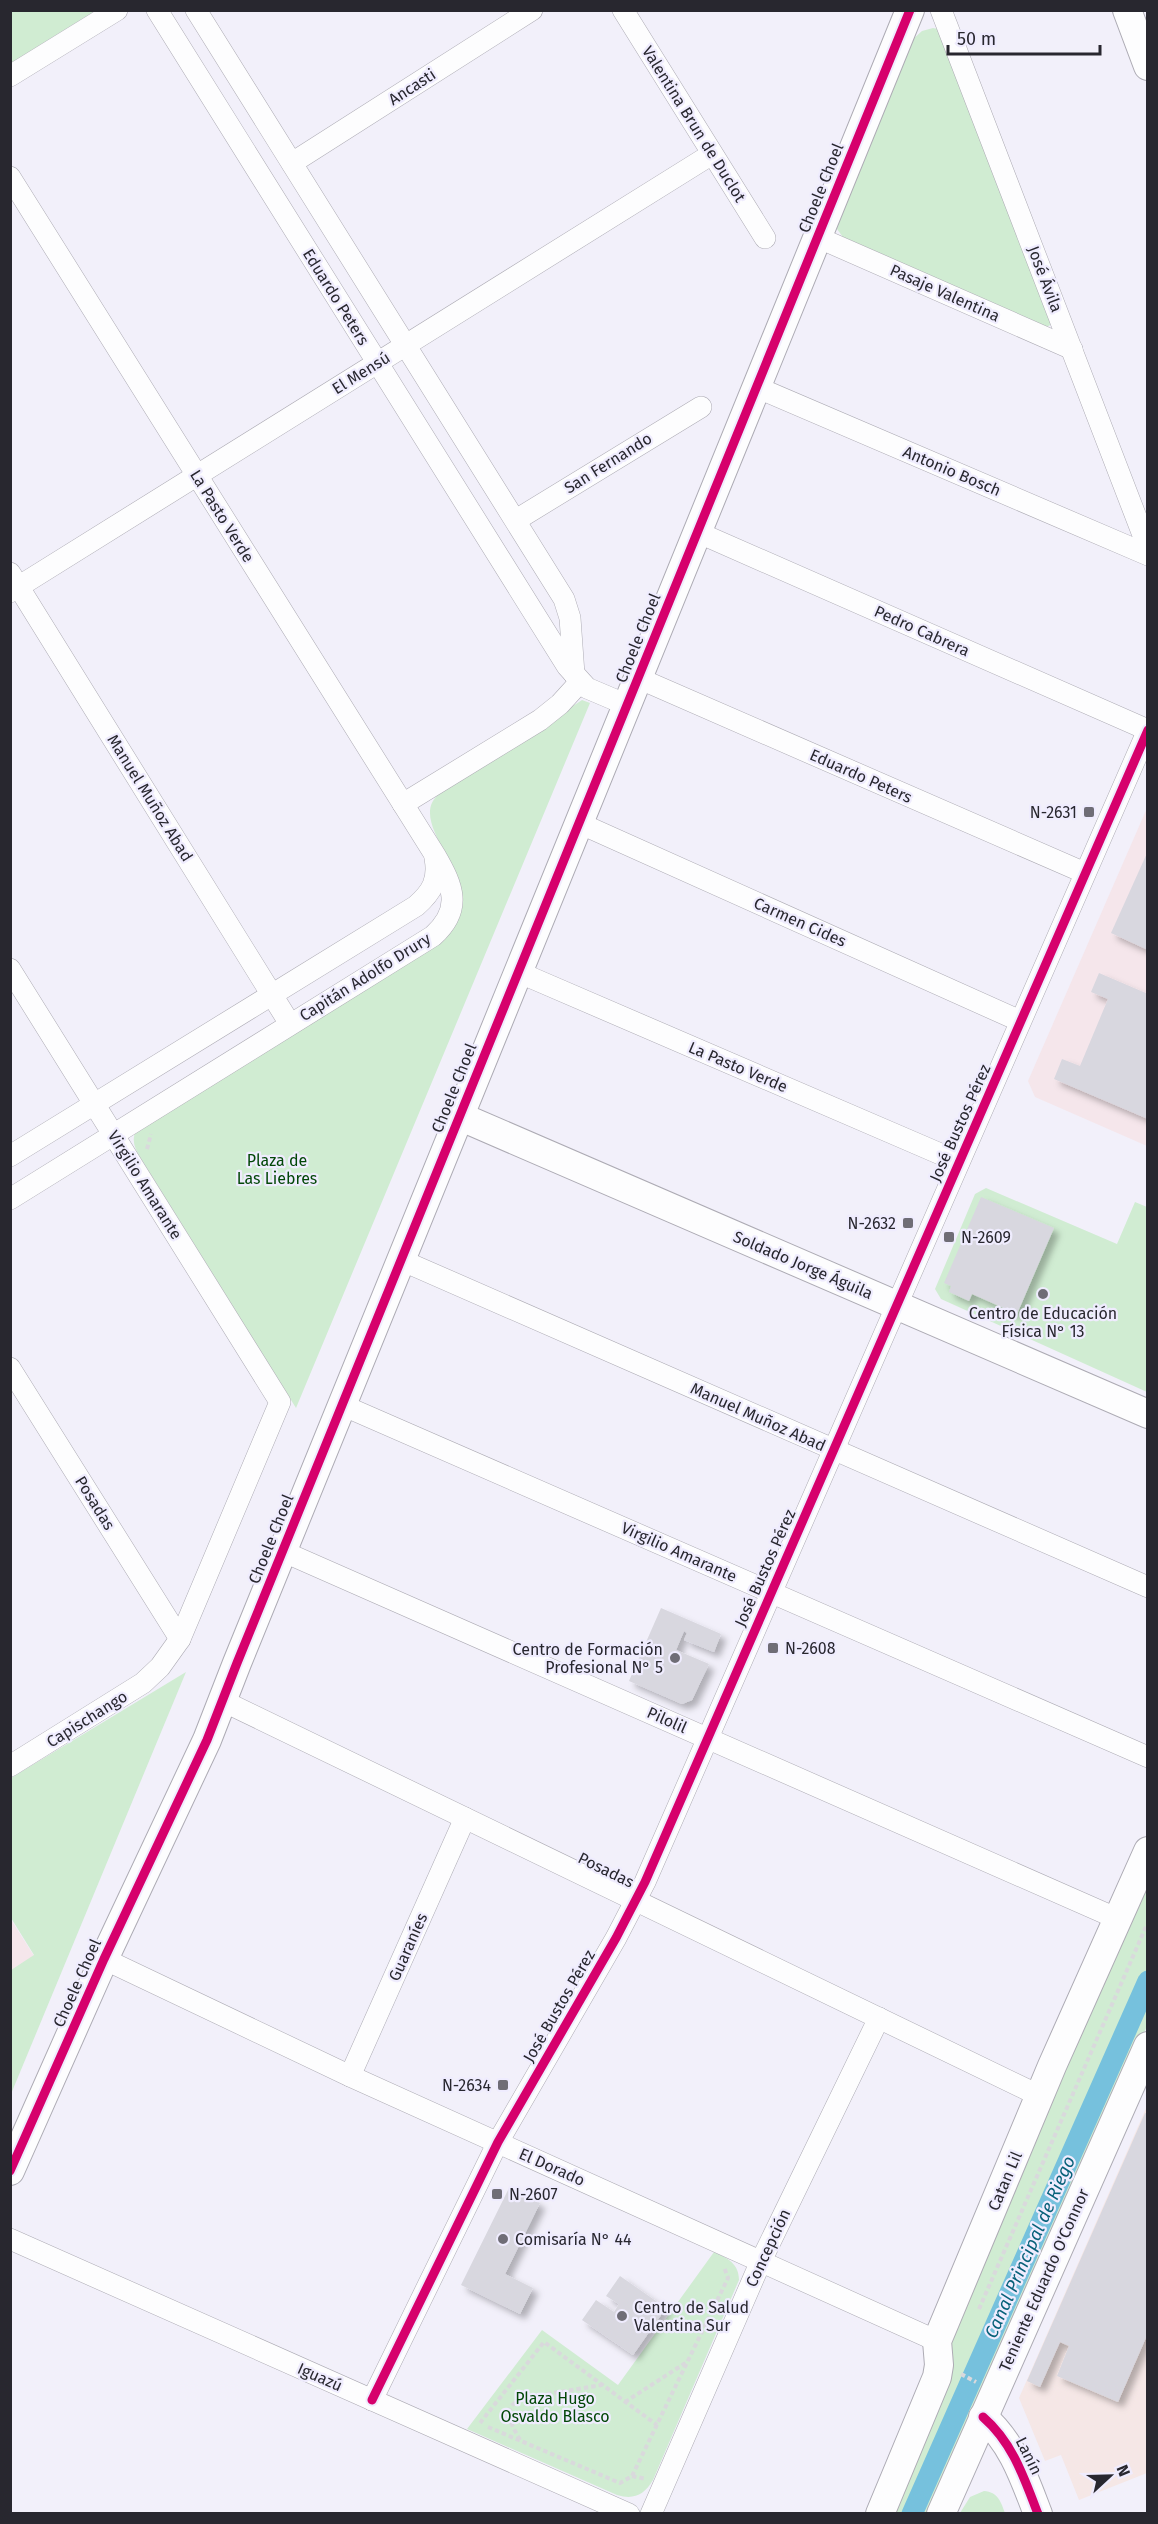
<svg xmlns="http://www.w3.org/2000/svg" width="1158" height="2524" font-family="'Fira Sans',sans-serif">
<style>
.commercial{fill:#f5e7e6}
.education{fill:#f5e6eb}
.green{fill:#d0ecd2}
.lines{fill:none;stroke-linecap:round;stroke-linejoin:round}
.canal{stroke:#76c1dd;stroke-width:21}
.building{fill:#d8d7df;filter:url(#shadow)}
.street-casing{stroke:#adabb4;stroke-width:22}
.secondary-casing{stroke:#adabb4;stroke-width:30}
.path{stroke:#d9d9dc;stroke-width:4;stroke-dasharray:4.5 3;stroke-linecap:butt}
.street{stroke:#fdfdfe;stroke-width:21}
.secondary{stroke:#fdfdfe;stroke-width:28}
.cycleway-casing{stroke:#efecfe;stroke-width:13}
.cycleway{stroke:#d6006c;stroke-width:9}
.poi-dot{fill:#6f6d76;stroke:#efecfe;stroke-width:2}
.labels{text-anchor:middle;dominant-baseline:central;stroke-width:4.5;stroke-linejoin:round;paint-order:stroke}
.street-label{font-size:16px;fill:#28272f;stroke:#efecfe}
.poi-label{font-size:16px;fill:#28272f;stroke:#efecfe;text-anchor:start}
.park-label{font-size:16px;fill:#024707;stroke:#efecfe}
.water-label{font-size:18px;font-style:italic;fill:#08617a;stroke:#efecfe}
</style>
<defs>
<filter id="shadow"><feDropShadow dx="5.5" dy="5.5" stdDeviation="3" flood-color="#0004"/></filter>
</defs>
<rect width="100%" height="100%" fill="#f2f0fa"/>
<path class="commercial" d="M1147 2106V2473L1079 2500 1061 2455 1045 2461 1019 2398Z"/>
<g class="education">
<path d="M1147 808V1146L1035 1097 1028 1081Z"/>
<path d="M10 1918 34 1956 11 1970H10Z"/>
</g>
<g class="green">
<path d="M11 11H95L11 63Z"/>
<path d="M933 28 938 29 1052 324 1045 328 845 240 837 229 836 218 912 40 922 31Z"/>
<path d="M582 700 590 703 296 1408 140 1157C134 1147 131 1139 137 1129L455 925C484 878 404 823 439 794Z"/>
<path d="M986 1188 1117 1244 1135 1202 1147 1207V1392L941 1299 935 1289 975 1194Z"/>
<path d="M186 1672 11 2094V1970L34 1955 11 1918V1778Z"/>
<path d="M1147 1882V2026L932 2513 887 2514 952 2329Z"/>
<path d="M714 2252C728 2258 739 2264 739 2280L653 2480C644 2495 634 2500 617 2495L467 2429 542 2330 618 2385Z"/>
<path d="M984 2491C998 2492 1001 2502 1005 2513H960L970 2497Z"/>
</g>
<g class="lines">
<path class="canal" d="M912 2514 1148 1981"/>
</g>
<g class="building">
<path d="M1148 851V950L1111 933Z"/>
<path d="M1099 973 1148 994V1119L1054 1079 1062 1059 1080 1066 1108 999 1091 992Z"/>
<path d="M981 1197 1054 1228 1017 1314 972 1294 969 1301 949 1292 951 1286 944 1283Z"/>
<path d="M661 1608 721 1634 714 1652 684 1640 687 1633 684 1631 676 1650 709 1664 692 1700 682 1704 629 1681Z"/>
<path d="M1145 2113 1148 2114V2333L1118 2402 1057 2376 1069 2346 1060 2342 1040 2387 1027 2381Z"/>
<path d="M509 2188 540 2203 505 2274 533 2288 520 2314 461 2285Z"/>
<path d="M620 2276 666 2308 633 2355 582 2320 596 2300 614 2312 619 2304 606 2296Z"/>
</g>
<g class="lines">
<g class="street-casing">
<g id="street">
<path d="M157 10 567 666 587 688 627 705"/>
<path d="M196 10 564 599 570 618 574 674"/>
<path d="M623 10 765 238"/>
<path d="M941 10 1148 548"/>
<path d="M10 76 117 10"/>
<path d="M292 163 532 10"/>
<path d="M10 177 435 855C453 886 463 909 433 936L10 1199"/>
<path d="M817 237 1072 349"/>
<path d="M756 387 1148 555"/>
<path d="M516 520 701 407"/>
<path d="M697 532 1148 730"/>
<path d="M10 573 290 1024"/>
<path d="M10 592 712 154"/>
<path d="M638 678 1085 873"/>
<path d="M403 804 540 720 560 704 580 682"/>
<path d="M579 823 1020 1021"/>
<path d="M10 969 280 1402 180 1639 160 1667 143 1683 10 1766"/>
<path d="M518 972 959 1162"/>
<path d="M10 1156 416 906C432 892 439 880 435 858"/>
<path d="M401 1260 1148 1587"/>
<path d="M10 1368 180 1639"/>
<path d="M342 1405 1148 1757"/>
<path d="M282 1551 1118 1919"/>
<path d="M223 1701 1040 2096"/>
<path d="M104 1959 350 2076 937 2341"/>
<path d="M350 2076 465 1818"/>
<path d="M10 2239 629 2514"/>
<path d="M372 2400 498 2142 616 1938 645 1882 1148 730"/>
<path d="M651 2514 761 2261 879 2018"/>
</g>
</g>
<g class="secondary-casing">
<g id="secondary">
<path d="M1127 10 1148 66"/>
<path d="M459 1116 1148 1414"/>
<path d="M10 2171 104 1959 207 1740 237 1663 910 10"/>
<path d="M983 2417C1013 2443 1024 2478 1038 2514"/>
<path d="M880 2514 937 2377 939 2365 937 2341 1052 2066 1148 1851"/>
<path d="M941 2514 1148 2046"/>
</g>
</g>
<g class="path">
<path d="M147 1149 151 1134"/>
<path d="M979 2309 1148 1922"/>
<path d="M961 2374 976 2382"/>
<path d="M625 2402 687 2362"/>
<path d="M480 2423 544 2342 657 2425"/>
<path d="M488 2427 620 2483 632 2476 728 2278 724 2267"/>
<path d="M520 2440C511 2423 499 2407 524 2398L601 2385"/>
<path d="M632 2476 646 2479"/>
</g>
<use href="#street" class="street"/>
<use href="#secondary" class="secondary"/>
<g class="cycleway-casing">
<g id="cycleway">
<path d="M10 2171 104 1959 207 1740 237 1663 910 10"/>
<path d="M372 2400 498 2142 616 1938 645 1882 1148 730"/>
<path d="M983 2417C1013 2443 1024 2478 1038 2514"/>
</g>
</g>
<use href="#cycleway" class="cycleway"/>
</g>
<g class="poi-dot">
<rect x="1083" y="806" width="12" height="12" rx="3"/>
<rect x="902" y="1217" width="12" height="12" rx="3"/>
<rect x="943" y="1231" width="12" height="12" rx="3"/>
<circle cx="1043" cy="1294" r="6"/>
<rect x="767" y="1642" width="12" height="12" rx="3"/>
<circle cx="675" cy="1658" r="6"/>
<rect x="497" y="2079" width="12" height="12" rx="3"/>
<rect x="491" y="2188" width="12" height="12" rx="3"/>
<circle cx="503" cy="2239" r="6"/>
<circle cx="622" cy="2316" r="6"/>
</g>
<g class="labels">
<g class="street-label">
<text transform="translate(412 87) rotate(-33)">Ancasti</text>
<text transform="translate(694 124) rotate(58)">Valentina Brun de Duclot</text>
<text transform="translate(821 188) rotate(-68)">Choele Choel</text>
<text transform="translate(1045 279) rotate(69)">José Ávila</text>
<text transform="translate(945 293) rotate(24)">Pasaje Valentina</text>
<text transform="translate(336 297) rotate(58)">Eduardo Peters</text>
<text transform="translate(361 373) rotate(-32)">El Mensú</text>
<text transform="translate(608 463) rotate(-32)">San Fernando</text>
<text transform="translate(952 471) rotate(23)">Antonio Bosch</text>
<text transform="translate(222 516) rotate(58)">La Pasto Verde</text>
<text transform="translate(922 631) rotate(24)">Pedro Cabrera</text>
<text transform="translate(638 638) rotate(-68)">Choele Choel</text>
<text transform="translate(861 776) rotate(24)">Eduardo Peters</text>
<text transform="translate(150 798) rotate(58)">Manuel Muñoz Abad</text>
<text transform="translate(800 922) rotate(24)">Carmen Cides</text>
<text transform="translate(365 977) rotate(-32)">Capitán Adolfo Drury</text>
<text transform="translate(738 1067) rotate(23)">La Pasto Verde</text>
<text transform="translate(454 1088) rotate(-68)">Choele Choel</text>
<text transform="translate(960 1123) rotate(-66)">José Bustos Pérez</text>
<text transform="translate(145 1185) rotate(58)">Virgilio Amarante</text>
<text transform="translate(803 1265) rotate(23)">Soldado Jorge Águila</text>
<text transform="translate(758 1417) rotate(24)">Manuel Muñoz Abad</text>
<text transform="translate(95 1503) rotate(58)">Posadas</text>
<text transform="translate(271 1539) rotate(-68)">Choele Choel</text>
<text transform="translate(679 1552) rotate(24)">Virgilio Amarante</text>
<text transform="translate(765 1568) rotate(-66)">José Bustos Pérez</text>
<text transform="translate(87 1719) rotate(-32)">Capischango</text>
<text transform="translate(667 1720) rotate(24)">Pilolil</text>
<text transform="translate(606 1870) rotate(26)">Posadas</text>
<text transform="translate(408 1947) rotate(-66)">Guaraníes</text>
<text transform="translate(77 1983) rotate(-66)">Choele Choel</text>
<text transform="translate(559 2006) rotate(-60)">José Bustos Pérez</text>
<text transform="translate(552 2167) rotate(24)">El Dorado</text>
<text transform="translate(1005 2181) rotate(-67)">Catan Lil</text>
<text transform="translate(768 2248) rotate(-65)">Concepción</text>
<text transform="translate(1044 2280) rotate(-66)">Teniente Eduardo O'Connor</text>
<text transform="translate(320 2377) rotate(24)">Iguazú</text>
<text transform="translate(1029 2456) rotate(64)">Lanín</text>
</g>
<g class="poi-label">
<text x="1077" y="812" text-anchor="end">N-2631</text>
<text x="896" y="1223" text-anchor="end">N-2632</text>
<text x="961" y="1237">N-2609</text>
<text x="1043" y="1313" text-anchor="middle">Centro de Educación<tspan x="1043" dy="18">Física N° 13</tspan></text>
<text x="785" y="1648">N-2608</text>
<text x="663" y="1649" text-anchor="end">Centro de Formación<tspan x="663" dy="18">Profesional N° 5</tspan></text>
<text x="491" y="2085" text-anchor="end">N-2634</text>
<text x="509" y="2194">N-2607</text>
<text x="515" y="2239">Comisaría N° 44</text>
<text x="634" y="2307">Centro de Salud<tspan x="634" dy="18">Valentina Sur</tspan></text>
</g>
<g class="park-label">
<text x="277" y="1160">Plaza de<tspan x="277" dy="18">Las Liebres</tspan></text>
<text x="555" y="2398">Plaza Hugo<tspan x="555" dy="18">Osvaldo Blasco</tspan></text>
</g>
<g class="water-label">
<text transform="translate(1030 2247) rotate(-66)">Canal Principal de Riego</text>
</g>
</g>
<rect width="1158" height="2524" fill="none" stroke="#28272f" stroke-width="24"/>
<g transform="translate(1110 2476) rotate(68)" stroke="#efecfe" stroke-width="4.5" paint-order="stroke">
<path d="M0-4.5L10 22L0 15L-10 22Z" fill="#28272f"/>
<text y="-9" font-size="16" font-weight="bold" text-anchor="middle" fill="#28272f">N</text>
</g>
<path d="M948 45v9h152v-9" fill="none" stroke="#28272f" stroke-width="3"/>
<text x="957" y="45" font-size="18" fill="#28272f" stroke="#efecfe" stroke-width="4.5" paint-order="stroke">50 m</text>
</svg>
